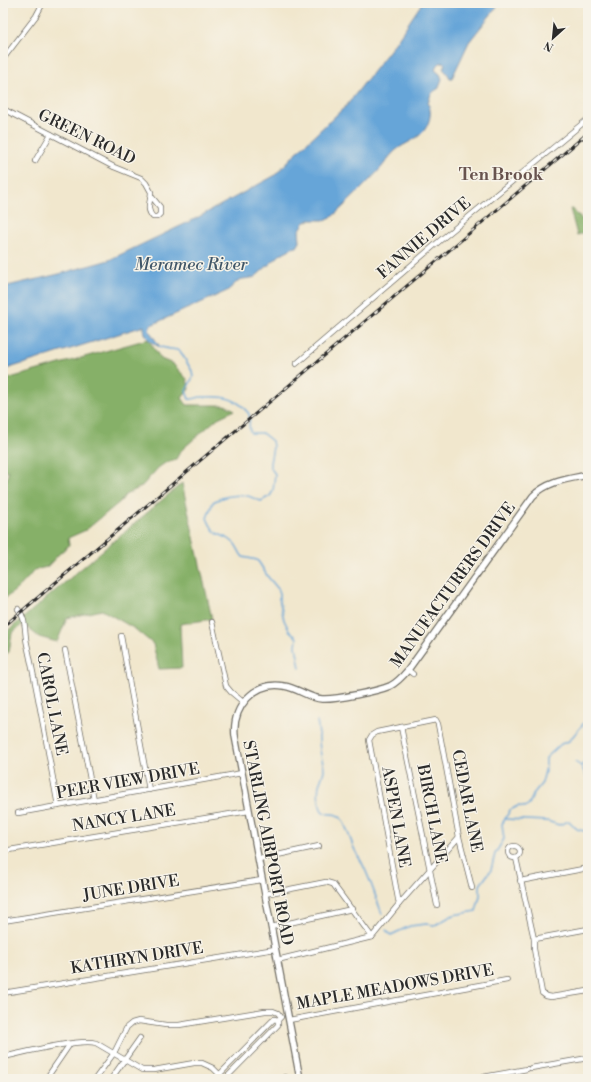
<svg xmlns="http://www.w3.org/2000/svg" width="591" height="1082" font-family="'Libre Bodoni',serif">
<style>
.forest{fill:#86b067;stroke:#586e49}
.water{fill:#66a5d8;stroke:#486882}
.lines{fill:none;stroke-linecap:round;stroke-linejoin:round}
.stream{stroke:#66a5d8;stroke-width:1.5}
.minor-casing{stroke:#706d64;stroke-width:6}
.tertiary-casing{stroke:#706d64;stroke-width:8}
.minor{stroke:#fff;stroke-width:4.5}
.tertiary{stroke:#fff;stroke-width:5.5}
.rail-casing{stroke:#2b2b2b;stroke-width:3}
.rail{stroke:#f7f3e8;stroke-width:1.5;stroke-dasharray:4.5;stroke-linecap:butt}
.labels{text-anchor:middle;dominant-baseline:central;stroke-width:3;stroke-linejoin:round;paint-order:stroke}
.street-label{font-size:16px;fill:#2b2b2b;stroke:#f7f3e8}
.neighbourhood-label{font-size:17px;font-weight:bold;fill:#68534e;stroke:#f7f3e8}
.water-label{font-size:17px;font-style:italic;fill:#405668;stroke:#f7f3e8}
</style>
<rect width="100%" height="100%" fill="#f7f3e8"/>
<filter id="ink" filterUnits="userSpaceOnUse"><feTurbulence type="fractalNoise" baseFrequency=".025" numOctaves="2"/><feDisplacementMap in="SourceGraphic" scale="8" xChannelSelector="R" yChannelSelector="G"/><feConvolveMatrix kernelMatrix="1 2 1 2 8 2 1 2 1" color-interpolation-filters="sRGB"/></filter>
<filter id="wash" filterUnits="userSpaceOnUse"><feTurbulence type="fractalNoise" baseFrequency=".012" numOctaves="4" result="noise"/><feDisplacementMap in="SourceGraphic" scale="16" xChannelSelector="R" yChannelSelector="G"/><feGaussianBlur stdDeviation="0.9" result="paint"/><feColorMatrix in="noise" values="0 0 0 0 0 0 0 0 0 0 0 0 0 0 0 0 0 1.4 0 .05"/><feComposite in="paint" operator="in"/></filter>
<g filter="url(#wash)">
<rect width="100%" height="100%" fill="#f1e7cd"/>
<g class="forest">
<path d="M570 209H573L577 215 583 220 588 215V232L577 235Z"/>
<path d="M148 339 161 359 173 364 187 379 189 389 182 398 187 405H225L235 410 218 418 186 446 180 452 176 459 165 463 158 468 141 487 125 495 121 501 86 530 68 538 69 545 58 555 47 567 34 570C25 583 15 591 3 600V492L9 470 3 473V380Z"/>
<path d="M182 483 212 619 180 624 182 668 159 669 153 644 135 629 102 610 67 618 57 642 39 637 23 624 12 633 9 652 3 656V635Z"/>
</g>
<path class="water" d="M422 3H500L469 42 452 78H450L447 73 443 69 445 64 443 62 440 63 435 68 436 71 440 74 442 79 438 89C431 92 430 96 428 104 433 112 429 125 423 132 414 142 401 144 393 153 388 158 385 163 381 168 366 184 350 201 333 216L325 220H309L304 223 299 231 300 242 297 247 292 248 281 254 255 277C250 279 241 278 238 281 234 284 231 288 227 291L151 325 149 330 160 347C151 343 143 336 144 326L3 370V287L59 274 109 260 193 220 274 176 299 150 347 105 393 46Z"/>
<g class="lines">
<g class="stream">
<path d="M159 346C167 350 173 348 180 351L192 371 193 377 186 391 189 399C193 400 197 397 201 397 216 396 232 396 243 407 245 410 248 412 249 414 251 421 247 427 251 433H262L272 441 273 447 270 463V467L275 474 273 491 270 496 261 501C256 500 252 497 248 496 237 494 223 496 213 502L207 518C209 523 213 531 218 534 225 537 228 537 234 543 238 547 239 553 243 557L257 560 260 564 268 577 279 590V598L284 620 289 630 297 638 296 646 300 668"/>
<path d="M317 722C320 733 318 744 321 755 322 761 324 764 324 770 323 775 321 780 319 785 318 790 318 800 320 806 324 821 335 807 343 821 347 829 350 838 353 846 356 853 360 859 363 865 371 881 376 898 382 914"/>
<path d="M575 762 581 766 588 779"/>
<path d="M581 766 588 759"/>
<path d="M505 819 510 810 518 806 525 807 529 804 534 793 542 783 546 767V758L561 744 569 741 588 718"/>
<path d="M386 930 391 935 410 926 426 924 435 925 453 915 476 911 480 896V885L491 870 495 854 504 839 502 824 505 819 547 821 559 825 569 821 577 829 588 832"/>
</g>
</g>
</g>
<g filter="url(#ink)">
<g class="lines">
<g class="minor-casing">
<g id="minor">
<path d="M3 59 36 16 43 3"/>
<path d="M3 109 114 167 141 178 146 183 151 192C151 202 145 208 153 217H157L160 214V207L151 196"/>
<path d="M35 161 51 134"/>
<path d="M296 364 443 238 588 119"/>
<path d="M18 609C27 619 24 632 27 644 39 698 48 752 58 806"/>
<path d="M212 622 226 686 231 692 243 702"/>
<path d="M121 636 149 790"/>
<path d="M65 650 94 800"/>
<path d="M408 670 413 674"/>
<path d="M401 727 437 905"/>
<path d="M18 813 242 773"/>
<circle cx="514" cy="852" r="6"/>
<path d="M3 851 249 811"/>
<path d="M516 858 534 939V949L542 993 546 996 551 997 588 991"/>
<path d="M259 859 319 846"/>
<path d="M520 881 588 868"/>
<path d="M265 894 326 882 333 884 372 937"/>
<path d="M399 904 369 740 372 735 377 732 436 720 438 724 459 837 472 888"/>
<path d="M3 921 262 880"/>
<path d="M271 927 352 909"/>
<path d="M372 937 399 904 459 837"/>
<path d="M534 939 588 929"/>
<path d="M277 960 372 937"/>
<path d="M3 993 275 949"/>
<path d="M289 1020 507 980"/>
<path d="M3 1057C22 1053 80 1038 96 1043L142 1070H154L194 1063H202L213 1068 224 1079"/>
<path d="M531 1068 588 1058"/>
<path d="M46 1079 70 1044"/>
<path d="M95 1079 114 1053 127 1027 132 1023 139 1021 166 1025H179L265 1011H273L278 1013 281 1017 278 1020V1025L225 1079"/>
<path d="M111 1079 140 1038"/>
<path d="M215 1079 272 1021 274 1019 278 1020"/>
<path d="M280 1079 285 1077 289 1079"/>
<path d="M472 1079 527 1069"/>
</g>
</g>
<g class="tertiary-casing">
<path id="tertiary" d="M300 1079 235 736C232 707 254 681 284 686 298 688 308 698 322 699 335 700 378 691 390 686 398 682 403 676 408 670L533 496C548 481 568 479 588 475"/>
</g>
<use href="#minor" class="minor"/>
<use href="#tertiary" class="tertiary"/>
<g class="rail-casing">
<path id="rail" d="M3 627 588 133"/>
</g>
<use href="#rail" class="rail"/>
</g>
</g>
<g class="labels">
<g class="street-label">
<text transform="translate(87 137) rotate(26)">GREEN ROAD</text>
<text transform="translate(424 238) rotate(-40)">FANNIE DRIVE</text>
<text transform="translate(453 585) rotate(-54)">MANUFACTURERS DRIVE</text>
<text transform="translate(52 704) rotate(79)">CAROL LANE</text>
<text transform="translate(128 781) rotate(-10)">PEER VIEW DRIVE</text>
<text transform="translate(467 801) rotate(79)">CEDAR LANE</text>
<text transform="translate(432 814) rotate(79)">BIRCH LANE</text>
<text transform="translate(396 817) rotate(80)">ASPEN LANE</text>
<text transform="translate(124 818) rotate(-9)">NANCY LANE</text>
<text transform="translate(268 843) rotate(79)">STARLING AIRPORT ROAD</text>
<text transform="translate(131 888) rotate(-9)">JUNE DRIVE</text>
<text transform="translate(137 958) rotate(-9)">KATHRYN DRIVE</text>
<text transform="translate(395 987) rotate(-10)">MAPLE MEADOWS DRIVE</text>
</g>
<g class="neighbourhood-label">
<text x="501" y="175">Ten Brook</text>
</g>
<g class="water-label">
<text x="191" y="265">Meramec River</text>
</g>
</g>
<rect width="591" height="1082" fill="none" stroke="#f7f3e8" stroke-width="16"/>
<g transform="translate(553 38) rotate(207)" stroke="#f7f3e8" stroke-width="3" paint-order="stroke">
<path d="M0-3L7 15L0 10L-7 15Z" fill="#2b2b2b"/>
<text y="-6" font-size="11" font-weight="bold" text-anchor="middle" fill="#2b2b2b">N</text>
</g>
</svg>
